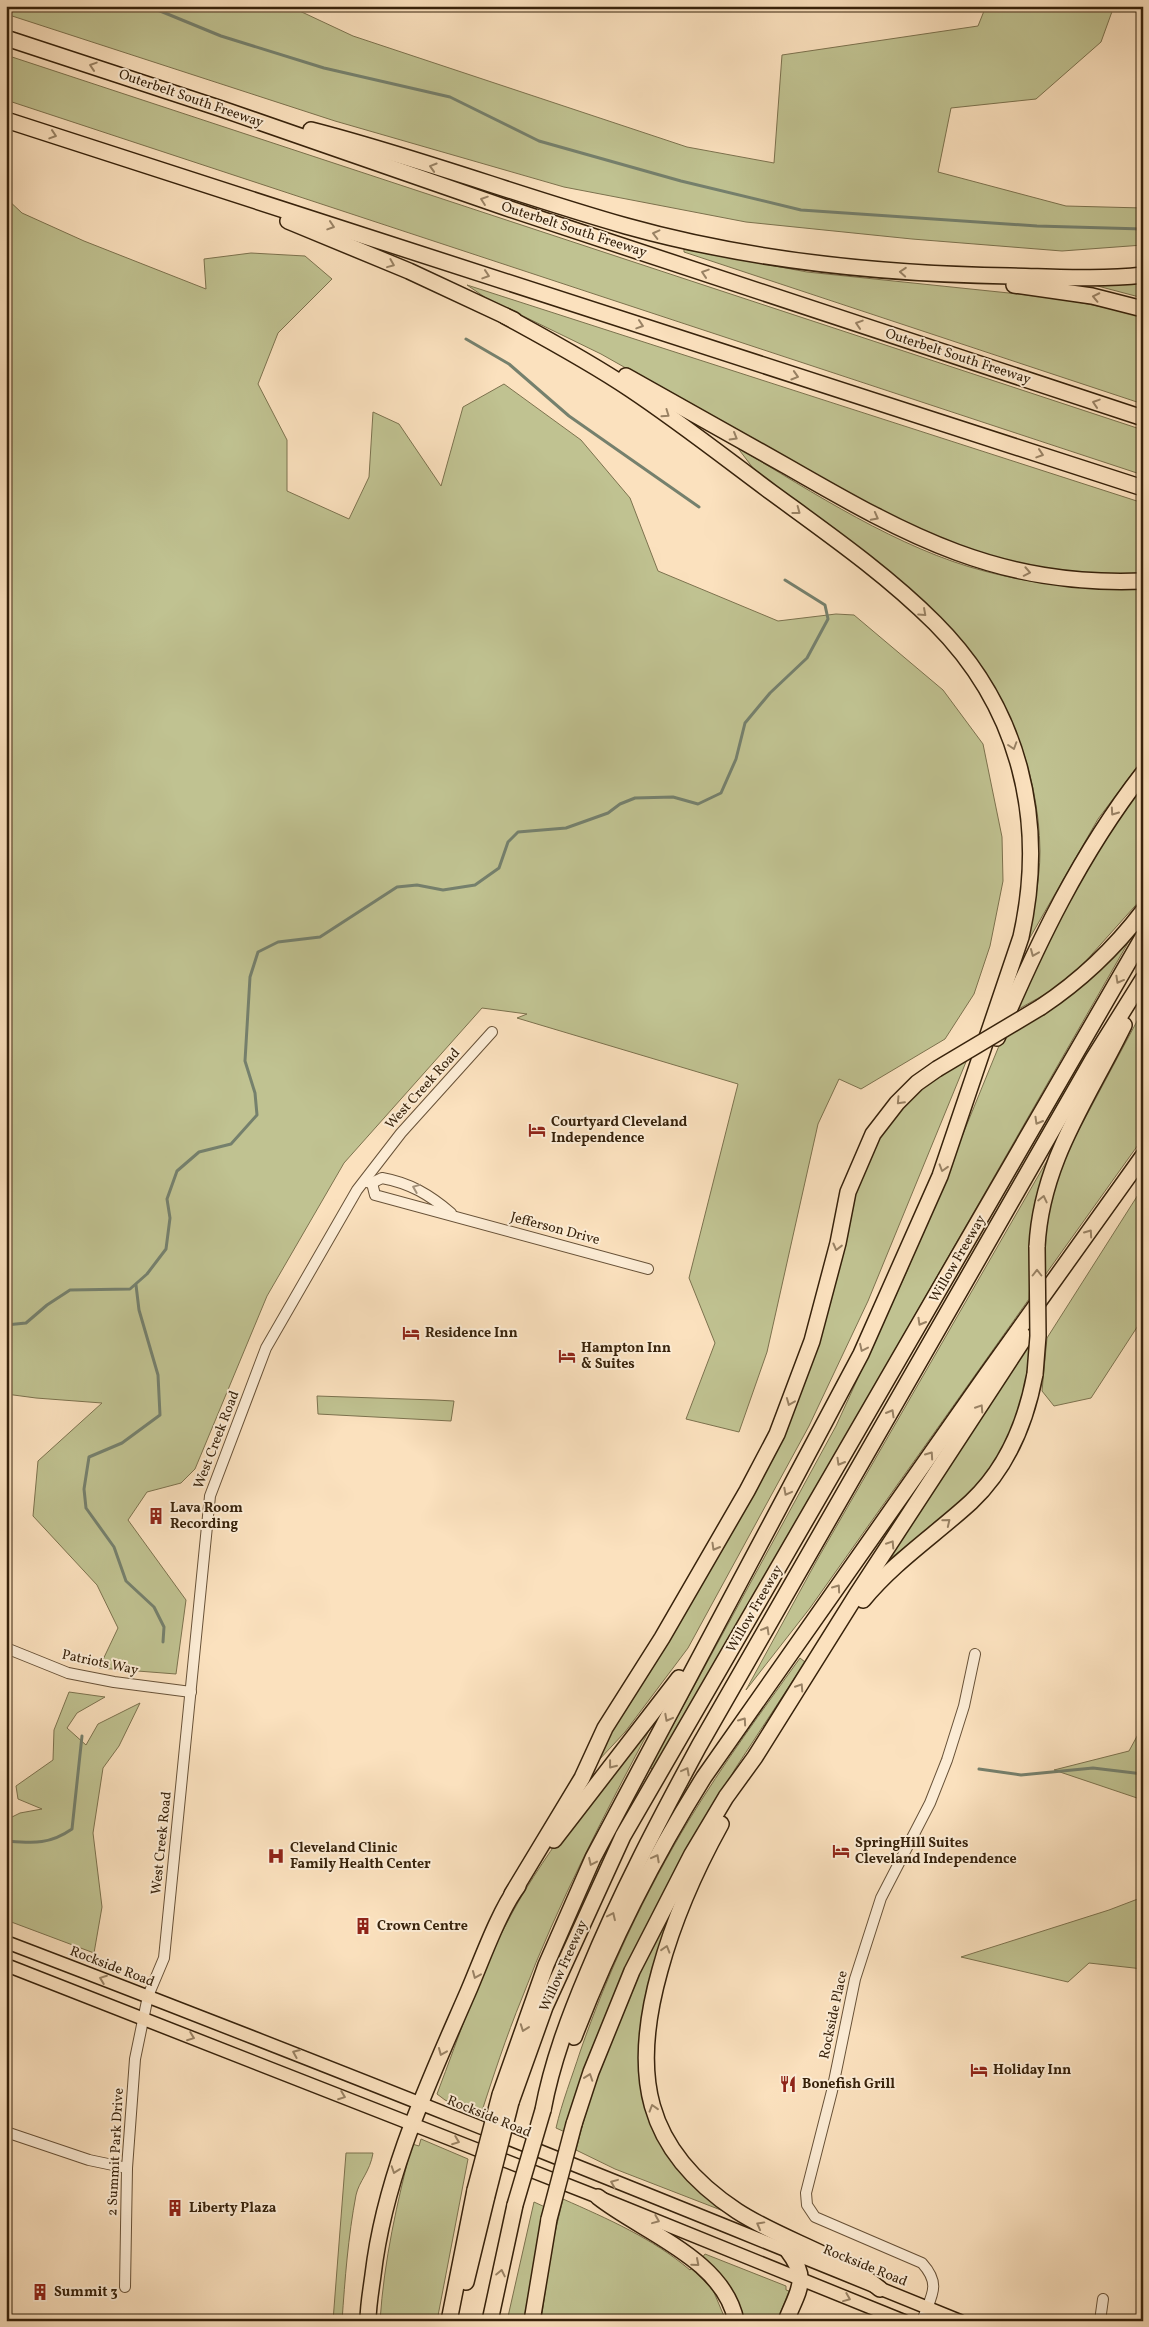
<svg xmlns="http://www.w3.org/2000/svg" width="1149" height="2327" font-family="Vollkorn,serif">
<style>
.green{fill:#c0c291;stroke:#7c724e}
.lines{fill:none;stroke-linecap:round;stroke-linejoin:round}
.stream{stroke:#75806d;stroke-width:3}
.minor-casing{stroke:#685238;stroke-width:12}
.major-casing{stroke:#37220b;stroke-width:15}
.highway-casing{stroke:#37220b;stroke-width:18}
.minor{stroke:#fcecd5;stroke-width:10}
.major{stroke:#fbe1be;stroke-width:12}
.highway{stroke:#fbe1be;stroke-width:15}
.highway-bridge-casing{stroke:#37220b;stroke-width:18;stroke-linecap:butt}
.highway-bridge{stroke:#fbe1be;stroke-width:15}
.oneway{stroke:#998264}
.oneway2{stroke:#a3917a}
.labels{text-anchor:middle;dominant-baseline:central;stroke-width:4;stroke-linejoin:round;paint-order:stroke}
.street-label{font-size:14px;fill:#37220b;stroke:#fcecd5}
.poi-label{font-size:14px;font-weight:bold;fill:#37220b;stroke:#fcecd5;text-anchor:start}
</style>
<rect width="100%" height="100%" fill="#fbe1be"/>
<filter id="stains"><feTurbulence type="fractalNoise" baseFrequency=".004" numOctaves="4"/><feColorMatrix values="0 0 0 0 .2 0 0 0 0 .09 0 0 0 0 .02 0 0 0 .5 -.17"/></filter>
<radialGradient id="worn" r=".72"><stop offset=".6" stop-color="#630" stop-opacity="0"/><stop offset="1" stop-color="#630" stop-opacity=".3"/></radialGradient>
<g class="green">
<path d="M6 6H289L353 36 687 147 774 163 782 55 978 26 986 6H1114L1101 42 1036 99 951 108 938 172 1066 206 1143 208V245L1062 251 912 239 746 222 564 187 335 121 6 14Z"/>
<path d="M6 55 1143 430V475L6 100Z"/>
<path d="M6 198 22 213 84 241 206 289 204 259 251 253 305 256 332 279 278 333 258 384 287 440V491L349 519 369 477 373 412 399 424 441 486 463 407 504 384 581 440 630 498 658 571 778 621 836 614 854 615 943 690 983 744 1002 837 1003 881 990 946 974 994 945 1039 861 1089 839 1079 818 1124 767 1352 739 1432 686 1419 715 1343 689 1278 738 1084 517 1018 527 1014 482 1008 344 1163 267 1296 195 1469 181 1483 147 1492 128 1520 186 1600 176 1674 99 1668 118 1628 97 1585 33 1516 38 1461 102 1403 36 1398 6 1394Z"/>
<path d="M684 249 807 272 1057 298 1123 311 1143 317V404L684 252Z"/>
<path d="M1143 280V298L1090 284Z"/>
<path d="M467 285 1143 503V576L1085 575 1001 562 920 534 601 354 486 298Z"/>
<path d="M737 447C812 492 899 549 984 571 1037 585 1089 590 1143 589V759L1098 819 1028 941C1033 911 1040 881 1040 851 1039 768 1005 688 949 628 927 603 898 582 872 561 832 530 792 500 753 468Z"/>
<path d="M1143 781V897L1067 982 1015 1011 1082 870Z"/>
<path d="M1126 938 1129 941 654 1771 650 1767 836 1426 907 1271 1003 1036Z"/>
<path d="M1143 1010V1138L1043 1278 1044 1220 1067 1152Z"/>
<path d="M968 1057 868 1301 809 1426 688 1648 625 1732 598 1761H593L769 1461 859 1178 883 1130 922 1087Z"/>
<path d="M1056 1145 1043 1176 1033 1220 1029 1299 810 1608 746 1690 817 1560Z"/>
<path d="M1143 1187V1318L1091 1398 1054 1406 1042 1391 1047 1338Z"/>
<path d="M1030 1342C1028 1381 1020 1427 999 1460 972 1502 927 1531 888 1560Z"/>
<path d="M317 1396 435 1400 454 1401 451 1421 318 1414Z"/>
<path d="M800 1658 805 1662 735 1769 721 1794 565 2132 556 2128C562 2102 572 2077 580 2052 608 1971 645 1893 689 1820 723 1764 762 1711 800 1658Z"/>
<path d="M69 1692 105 1697 77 1713 67 1728 86 1745 98 1724 140 1703 119 1746 103 1768 93 1833 102 1907 94 1953 6 1920V1820L20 1813 42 1809 18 1799 16 1786 53 1760 54 1730Z"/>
<path d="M653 1723C605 1813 558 1903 522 1998 506 2037 493 2077 480 2117L445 2100 437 2094C460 2034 480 1971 511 1915 549 1845 601 1783 653 1723Z"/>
<path d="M1142 1727 1143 1800 1054 1770 1129 1751Z"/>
<path d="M1143 1897V1969L1089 1963 1068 1982 961 1957 1109 1910Z"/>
<path d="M672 1905 674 1911 664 1938 645 2105 726 2212 615 2169 576 2150C597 2065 632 1982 672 1905Z"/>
<path d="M421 2139 468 2159 437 2321H380C384 2260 397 2203 412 2144L419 2146Z"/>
<path d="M346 2153H373C370 2172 359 2181 356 2195 348 2237 345 2279 342 2321H333Z"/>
<path d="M563 2199C608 2219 652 2238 690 2270L692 2268 713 2290 726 2321H541L551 2249Z"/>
<path d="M534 2202 545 2207 530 2286 526 2321H507Z"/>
<path d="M705 2254 786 2286V2290L789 2291 777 2321H741L701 2259Z"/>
</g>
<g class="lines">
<g class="stream">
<path d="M148 6 221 36 324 68 450 97 539 141 681 181 801 210 1037 226 1143 229"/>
<path d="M466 339 509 364 569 416 699 507"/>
<path d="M136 1285 139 1310 158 1375 160 1415 122 1443 89 1457 84 1489 86 1508 114 1547 126 1581 154 1607 164 1627 163 1642"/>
<path d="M6 1325 26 1323 47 1305 70 1290 130 1289 147 1274 166 1249 170 1218 167 1199 177 1171 199 1152 231 1144 257 1115 255 1093 245 1061 250 977 258 952 278 942 320 937 397 887 417 885 443 890 475 885 499 868 508 842 518 832 566 828 608 813 620 804 635 798 673 797 698 804 721 793 736 759 745 723 770 693 807 658 828 619 825 605 785 580"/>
<path d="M979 1769 1021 1775 1093 1768 1143 1774"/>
<path d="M6 1841C33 1843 49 1845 72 1829L82 1736"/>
</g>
<g class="minor-casing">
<g id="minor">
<path d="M367 1182 372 1183 382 1178C410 1183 430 1195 451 1213"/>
<path d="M372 1183 375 1195 648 1269"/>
<path d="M6 1648 68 1673 114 1682 191 1692"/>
<path d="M6 2132 89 2160 127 2168"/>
<path d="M125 2287 127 2168 135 2059 148 1996 164 1958 210 1496 266 1348 357 1190 401 1133 492 1032"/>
<path d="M922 2321C931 2296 942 2285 922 2263L815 2217 807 2205 806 2193 832 2091 855 1979 881 1898 930 1803 947 1760 964 1706 975 1654"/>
<path d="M1100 2321 1103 2299"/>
</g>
</g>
<g class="major-casing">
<g id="major">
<path d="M6 1942C326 2064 643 2192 960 2321"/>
<path d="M6 1965 598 2197 904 2321"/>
</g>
</g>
<g class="highway-casing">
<g id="highway">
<path d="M6 38 222 109 504 207 1143 418"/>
<path d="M6 120 1143 488"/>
<path d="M311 130C417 157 520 196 626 226 751 261 881 274 1010 276 1055 277 1099 280 1143 275"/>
<path d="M288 221 409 271 514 320"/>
<path d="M1014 285 1092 296 1143 309"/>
<path d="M626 376C680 406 734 437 788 467 908 536 999 587 1143 581"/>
<path d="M1041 1007C1080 981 1114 949 1143 911"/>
<path d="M997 1038C1037 944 1080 854 1143 773"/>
<path d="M1037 1247C1041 1162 1088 1099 1124 1025"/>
<path d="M863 1600C894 1562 935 1535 971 1502 1007 1468 1026 1422 1035 1374"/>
<path d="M721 1824C695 1871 674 1919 660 1970 631 2073 643 2149 737 2211 783 2241 838 2254 880 2289"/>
<path d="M554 1840 679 1678"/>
<path d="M512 1894 582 1778 605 1728 662 1638 747 1491 777 1434 812 1341 838 1243 848 1192 873 1134 897 1103 917 1083 937 1069"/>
<path d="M574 2037C609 1946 652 1860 704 1777L987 1374 1143 1156"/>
<path d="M500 2095 546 1965 593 1858 861 1354 940 1176 1021 937C1047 821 1020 708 935 623 886 574 827 533 771 492 724 457 678 421 630 389 590 362 547 339 505 316"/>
<path d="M511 2102 545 2007 623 1836 1143 937"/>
<path d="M543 2110C552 2062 569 2017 588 1972 620 1894 659 1820 699 1746L1093 1059 1143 979"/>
<path d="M574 2124 591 2072 632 1971 692 1854 726 1797 755 1757 857 1594 1025 1337"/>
<path d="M598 2197C642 2232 724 2259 736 2321"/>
<path d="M466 2282 487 2196"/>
<path d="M368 2321C368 2306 371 2290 373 2275 385 2174 428 2084 468 1992 481 1962 499 1911 518 1886"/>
<path d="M449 2321 475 2190"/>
<path d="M490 2321 515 2205"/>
<path d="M532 2321 549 2219"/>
<path d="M786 2321C798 2290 810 2280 788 2251"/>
</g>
</g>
<use href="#minor" class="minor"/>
<use href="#major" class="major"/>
<use href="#highway" class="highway"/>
<g class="highway-bridge-casing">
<g id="highway-bridge">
<path d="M937 1069 1041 1007"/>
<path d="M1035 1374 1038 1336 1037 1247"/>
<path d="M475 2190 500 2095"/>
<path d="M487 2196 511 2102"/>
<path d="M515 2205 543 2110"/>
<path d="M549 2219 574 2124"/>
</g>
</g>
<use href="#highway-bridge" class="highway-bridge"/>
</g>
<defs><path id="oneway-chevron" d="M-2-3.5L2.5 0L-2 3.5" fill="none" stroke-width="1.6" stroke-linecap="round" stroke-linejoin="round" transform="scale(1.25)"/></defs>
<g class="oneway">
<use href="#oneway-chevron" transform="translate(93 66) rotate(-162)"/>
<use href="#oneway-chevron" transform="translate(53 135) rotate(18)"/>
<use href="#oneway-chevron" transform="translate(433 167) rotate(-163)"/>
<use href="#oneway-chevron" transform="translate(484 200) rotate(-161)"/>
<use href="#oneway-chevron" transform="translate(331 226) rotate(18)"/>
<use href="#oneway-chevron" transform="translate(656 234) rotate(-166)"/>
<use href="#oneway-chevron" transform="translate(391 264) rotate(22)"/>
<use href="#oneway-chevron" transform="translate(903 272) rotate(-176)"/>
<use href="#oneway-chevron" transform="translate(705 273) rotate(-162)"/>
<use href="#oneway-chevron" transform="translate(486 275) rotate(18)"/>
<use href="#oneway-chevron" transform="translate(1096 297) rotate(-168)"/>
<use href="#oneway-chevron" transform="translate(859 324) rotate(-162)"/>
<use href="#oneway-chevron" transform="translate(640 325) rotate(18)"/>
<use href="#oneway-chevron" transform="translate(795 376) rotate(17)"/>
<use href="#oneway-chevron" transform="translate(1096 403) rotate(-162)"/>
<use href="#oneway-chevron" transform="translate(666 414) rotate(35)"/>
<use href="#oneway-chevron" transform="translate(734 437) rotate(30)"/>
<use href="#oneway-chevron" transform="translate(1040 454) rotate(18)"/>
<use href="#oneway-chevron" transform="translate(797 511) rotate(37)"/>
<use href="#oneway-chevron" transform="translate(875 517) rotate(28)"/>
<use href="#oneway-chevron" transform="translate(1027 572) rotate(11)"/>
<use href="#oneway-chevron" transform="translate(923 613) rotate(42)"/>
<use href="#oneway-chevron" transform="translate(1013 746) rotate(72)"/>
<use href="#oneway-chevron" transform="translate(1114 812) rotate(125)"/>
<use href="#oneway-chevron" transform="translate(1034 953) rotate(113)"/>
<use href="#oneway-chevron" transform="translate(1119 980) rotate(119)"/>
<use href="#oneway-chevron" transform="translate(900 1101) rotate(133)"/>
<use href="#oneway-chevron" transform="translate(1038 1121) rotate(120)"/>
<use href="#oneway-chevron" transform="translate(943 1168) rotate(107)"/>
<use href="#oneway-chevron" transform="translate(1043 1199) rotate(-77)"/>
<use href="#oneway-chevron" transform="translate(1089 1233) rotate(-55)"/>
<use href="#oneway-chevron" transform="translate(837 1247) rotate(104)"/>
<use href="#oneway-chevron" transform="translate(1037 1273) rotate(-90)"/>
<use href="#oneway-chevron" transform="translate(921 1322) rotate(120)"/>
<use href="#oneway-chevron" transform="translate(863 1348) rotate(115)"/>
<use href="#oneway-chevron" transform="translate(790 1402) rotate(112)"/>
<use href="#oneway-chevron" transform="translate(980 1408) rotate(-57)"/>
<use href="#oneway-chevron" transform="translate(891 1413) rotate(-60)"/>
<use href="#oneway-chevron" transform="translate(930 1455) rotate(-55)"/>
<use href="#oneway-chevron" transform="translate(840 1462) rotate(120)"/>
<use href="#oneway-chevron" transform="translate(787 1492) rotate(118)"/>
<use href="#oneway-chevron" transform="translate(947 1522) rotate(-39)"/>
<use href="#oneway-chevron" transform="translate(891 1544) rotate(-57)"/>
<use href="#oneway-chevron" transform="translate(715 1547) rotate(120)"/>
<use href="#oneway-chevron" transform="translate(837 1588) rotate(-55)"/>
<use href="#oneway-chevron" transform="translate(766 1630) rotate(-60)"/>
<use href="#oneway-chevron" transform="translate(800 1687) rotate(-57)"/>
<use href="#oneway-chevron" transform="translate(668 1718) rotate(118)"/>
<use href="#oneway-chevron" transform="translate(743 1721) rotate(-55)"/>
<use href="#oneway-chevron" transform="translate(612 1765) rotate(128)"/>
<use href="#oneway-chevron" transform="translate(686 1771) rotate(-62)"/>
<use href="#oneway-chevron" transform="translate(656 1858) rotate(-62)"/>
<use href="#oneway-chevron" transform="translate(592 1862) rotate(115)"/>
<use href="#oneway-chevron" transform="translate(612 1916) rotate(-65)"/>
<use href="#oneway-chevron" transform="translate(666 1949) rotate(-73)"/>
<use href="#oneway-chevron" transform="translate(476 1975) rotate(113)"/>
<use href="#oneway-chevron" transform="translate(103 1979) rotate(-159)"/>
<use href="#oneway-chevron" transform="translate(524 2028) rotate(110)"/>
<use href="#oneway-chevron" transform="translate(191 2037) rotate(21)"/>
<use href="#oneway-chevron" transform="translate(442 2052) rotate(113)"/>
<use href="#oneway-chevron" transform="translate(296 2053) rotate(-157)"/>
<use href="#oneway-chevron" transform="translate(589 2077) rotate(-71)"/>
<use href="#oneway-chevron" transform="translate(342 2096) rotate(21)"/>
<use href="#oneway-chevron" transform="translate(653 2108) rotate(-107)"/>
<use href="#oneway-chevron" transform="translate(456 2141) rotate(21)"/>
<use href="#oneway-chevron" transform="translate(395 2170) rotate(109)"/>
<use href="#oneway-chevron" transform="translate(614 2183) rotate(-158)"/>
<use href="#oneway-chevron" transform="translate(656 2220) rotate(22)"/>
<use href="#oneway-chevron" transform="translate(760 2225) rotate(-151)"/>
<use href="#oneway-chevron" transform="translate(696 2263) rotate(41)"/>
<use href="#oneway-chevron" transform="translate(501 2273) rotate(-78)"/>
<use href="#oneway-chevron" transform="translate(847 2298) rotate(22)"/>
</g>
<use class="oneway2" href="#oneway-chevron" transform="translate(416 1188) rotate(-158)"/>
<defs>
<g id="hotel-bare" transform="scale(1.35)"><path d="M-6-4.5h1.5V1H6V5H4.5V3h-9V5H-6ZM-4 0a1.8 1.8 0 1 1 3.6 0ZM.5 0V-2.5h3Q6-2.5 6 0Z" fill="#8f2418" stroke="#fcecd5" stroke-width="2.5" paint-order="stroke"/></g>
<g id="building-bare" transform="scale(1.35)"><path d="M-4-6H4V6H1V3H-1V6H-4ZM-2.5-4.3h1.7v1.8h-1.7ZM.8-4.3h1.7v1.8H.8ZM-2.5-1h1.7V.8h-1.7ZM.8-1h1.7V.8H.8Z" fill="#8f2418" stroke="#fcecd5" stroke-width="2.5" paint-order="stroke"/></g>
<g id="hospital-bare" transform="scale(1.35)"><path d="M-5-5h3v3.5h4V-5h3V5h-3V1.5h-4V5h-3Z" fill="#8f2418" stroke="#fcecd5" stroke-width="2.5" paint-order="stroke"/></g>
<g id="restaurant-bare" transform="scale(1.35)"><path d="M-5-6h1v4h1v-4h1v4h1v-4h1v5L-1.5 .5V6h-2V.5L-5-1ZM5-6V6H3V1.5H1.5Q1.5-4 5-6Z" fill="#8f2418" stroke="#fcecd5" stroke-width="2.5" paint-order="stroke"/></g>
</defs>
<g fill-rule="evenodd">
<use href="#hotel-bare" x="537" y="1130"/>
<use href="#hotel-bare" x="411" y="1333"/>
<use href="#hotel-bare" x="567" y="1356"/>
<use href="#building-bare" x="156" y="1516"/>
<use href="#hotel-bare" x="841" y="1851"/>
<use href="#hospital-bare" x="276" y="1856"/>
<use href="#building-bare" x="363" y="1926"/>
<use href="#hotel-bare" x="979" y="2070"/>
<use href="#restaurant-bare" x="788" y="2084"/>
<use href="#building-bare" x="175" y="2208"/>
<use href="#building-bare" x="40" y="2292"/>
</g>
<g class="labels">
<g class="street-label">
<text transform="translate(191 99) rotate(19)">Outerbelt South Freeway</text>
<text transform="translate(574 230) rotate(18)">Outerbelt South Freeway</text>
<text transform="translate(958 357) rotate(18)">Outerbelt South Freeway</text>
<text transform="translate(423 1089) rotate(-48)">West Creek Road</text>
<text transform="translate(555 1229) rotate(15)">Jefferson Drive</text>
<text transform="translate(958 1259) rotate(-60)">Willow Freeway</text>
<text transform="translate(217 1440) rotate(-69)">West Creek Road</text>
<text transform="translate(755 1609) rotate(-60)">Willow Freeway</text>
<text transform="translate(100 1663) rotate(12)">Patriots Way</text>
<text transform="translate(162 1843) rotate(-84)">West Creek Road</text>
<text transform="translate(564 1966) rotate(-66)">Willow Freeway</text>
<text transform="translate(112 1967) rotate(21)">Rockside Road</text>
<text transform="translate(834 2015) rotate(-78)">Rockside Place</text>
<text transform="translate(489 2117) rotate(22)">Rockside Road</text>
<text transform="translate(116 2152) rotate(-87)">2 Summit Park Drive</text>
<text transform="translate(865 2266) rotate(22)">Rockside Road</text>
</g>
<g class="poi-label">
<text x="551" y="1122">Courtyard Cleveland<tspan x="551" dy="16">Independence</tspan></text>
<text x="425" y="1333">Residence Inn</text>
<text x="581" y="1348">Hampton Inn<tspan x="581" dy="16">&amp; Suites</tspan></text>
<text x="170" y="1508">Lava Room<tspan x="170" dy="16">Recording</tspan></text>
<text x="855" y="1843">SpringHill Suites<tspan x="855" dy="16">Cleveland Independence</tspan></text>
<text x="290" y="1848">Cleveland Clinic<tspan x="290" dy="16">Family Health Center</tspan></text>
<text x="377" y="1926">Crown Centre</text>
<text x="993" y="2070">Holiday Inn</text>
<text x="802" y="2084">Bonefish Grill</text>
<text x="189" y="2208">Liberty Plaza</text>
<text x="54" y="2292">Summit 3</text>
</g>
</g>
<rect width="1149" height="2327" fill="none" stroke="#fbe1be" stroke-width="25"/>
<rect x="8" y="8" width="1134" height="2312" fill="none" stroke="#37220b" stroke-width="2.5"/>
<rect x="12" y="12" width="1124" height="2302" fill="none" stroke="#37220b"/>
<rect width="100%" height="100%" filter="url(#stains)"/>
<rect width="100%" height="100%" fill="url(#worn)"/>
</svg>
